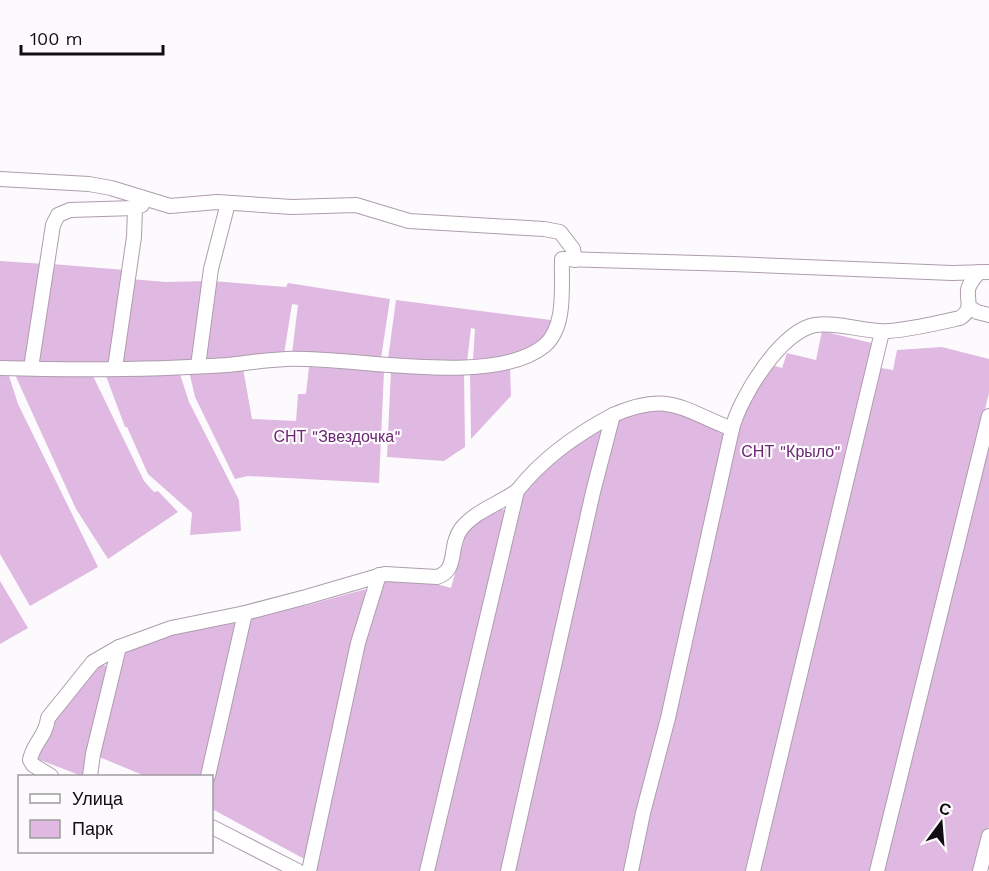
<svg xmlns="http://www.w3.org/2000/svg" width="989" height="871" font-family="'Work Sans',sans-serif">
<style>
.green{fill:#dfb9e1}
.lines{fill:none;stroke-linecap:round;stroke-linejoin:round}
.minor-casing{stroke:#ad9dae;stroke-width:16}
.minor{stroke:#fff;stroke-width:14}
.labels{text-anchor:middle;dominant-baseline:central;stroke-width:4.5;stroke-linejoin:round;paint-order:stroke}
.park-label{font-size:16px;fill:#692770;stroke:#fdfafd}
</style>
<rect width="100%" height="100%" fill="#fdfafd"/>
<g class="green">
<path d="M0 261 45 264 28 364 0 363Z"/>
<path d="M52 264 125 270 112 364H36Z"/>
<path d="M130 279 166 282 206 281 192 360 122 363Z"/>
<path d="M212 281 286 287 288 283 390 299 381 358 292 353 298 305 292 304 284 354 202 360Z"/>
<path d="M396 300 551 320V333C529 351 505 357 477 362L473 360 475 329 471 328 467 362H426L388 359Z"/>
<path d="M822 331 876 344 748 871H634L735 433 750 395 772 365 782 368 787 353 816 360Z"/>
<path d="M942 347 989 359V393L872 871H758L881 368 893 370 897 350Z"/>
<path d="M309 367 384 371 379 483 248 476 235 479 195 397 189 371 243 368 252 419 296 421 298 394H306Z"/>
<path d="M510 367 511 396 471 439 470 373Z"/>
<path d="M391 370 464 372 465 447 444 461 387 457Z"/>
<path d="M179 371 189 402 239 500 241 531 190 535 192 513 148 474 127 427H125L106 376Z"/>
<path d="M0 373H8L18 404 98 567 30 606 0 554Z"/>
<path d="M20 374 93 376 144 481 154 492 158 491 178 512 108 559 76 509 16 377Z"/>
<path d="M642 408C681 411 691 417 724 435L671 680 625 871H511L614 427 620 416Z"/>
<path d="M605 426 504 871H432L520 494 584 434Z"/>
<path d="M989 429V826L978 871H881Z"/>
<path d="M499 508 507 511 424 871H318L314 869 360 655 383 579 433 583 451 588 467 530 484 515Z"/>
<path d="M0 581 28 628 0 644Z"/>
<path d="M366 589 308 861 212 809V778L244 635 254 616 308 605Z"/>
<path d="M238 620 203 776H145L97 756 117 665H122L126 651 174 633Z"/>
<path d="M100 664 109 667 86 776H82L35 758 55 726 52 723 91 669 96 671Z"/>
</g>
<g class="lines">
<g class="minor-casing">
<g id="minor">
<path d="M0 179 89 184 111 188 170 206 217 202 292 207 356 205 409 221 544 229 560 232 573 249 575 260"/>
<path d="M969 307 977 312 989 315"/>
<path d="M198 366 211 269 228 203"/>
<path d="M0 368C75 370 152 370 227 365 246 363 266 360 286 359 352 356 492 388 544 346 567 327 561 285 562 259L733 264 952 273 989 272"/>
<path d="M31 368 53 225 58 215 70 210 135 208"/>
<path d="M115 368 134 237 135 208 142 205"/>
<path d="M51 776 33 765 30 760C33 743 46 737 48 718L93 662 119 647"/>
<path d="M90 776 93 754 119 647 171 628 245 613"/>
<path d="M208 776 245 613 306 597 385 574 437 577C459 570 448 547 461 529 475 511 499 504 517 491"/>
<path d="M212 827 298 871"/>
<path d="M309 871 358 643 379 575"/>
<path d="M427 871 517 491C542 459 577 434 613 415"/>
<path d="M508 871 593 492 613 415C669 391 681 409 732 429"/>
<path d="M631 871 643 813 668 718 732 429C740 397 781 331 815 325 836 322 858 330 879 331 897 333 942 322 960 318 973 310 967 301 968 290 969 283 975 277 979 272"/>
<path d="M753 871 882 332"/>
<path d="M877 871 989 416"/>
<path d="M980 871 989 836"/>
</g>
</g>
<use href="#minor" class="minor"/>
</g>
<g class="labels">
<g class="park-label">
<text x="337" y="436">СНТ "Звездочка"</text>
<text x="791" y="451">СНТ "Крыло"</text>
</g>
</g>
<rect x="18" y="775" width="195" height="78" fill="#fdfafd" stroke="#9f9b9f" stroke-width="1.5"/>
<rect x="30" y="794" width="30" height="9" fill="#ffffff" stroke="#9f9b9f" stroke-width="1.5"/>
<text x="72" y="805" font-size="18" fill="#120d12">Улица</text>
<rect x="30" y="820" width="30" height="18" fill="#dfb9e1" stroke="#9f9b9f" stroke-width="1.5"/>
<text x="72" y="835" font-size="18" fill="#120d12">Парк</text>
<g transform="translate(941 823) rotate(16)" stroke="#fdfafd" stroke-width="4.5" paint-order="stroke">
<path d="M0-4.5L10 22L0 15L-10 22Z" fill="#120d12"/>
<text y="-9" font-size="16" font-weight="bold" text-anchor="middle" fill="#120d12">С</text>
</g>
<path d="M21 45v9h142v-9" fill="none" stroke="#120d12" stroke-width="3"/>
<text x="30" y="45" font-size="18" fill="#120d12" stroke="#fdfafd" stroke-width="4.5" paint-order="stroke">100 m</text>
</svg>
